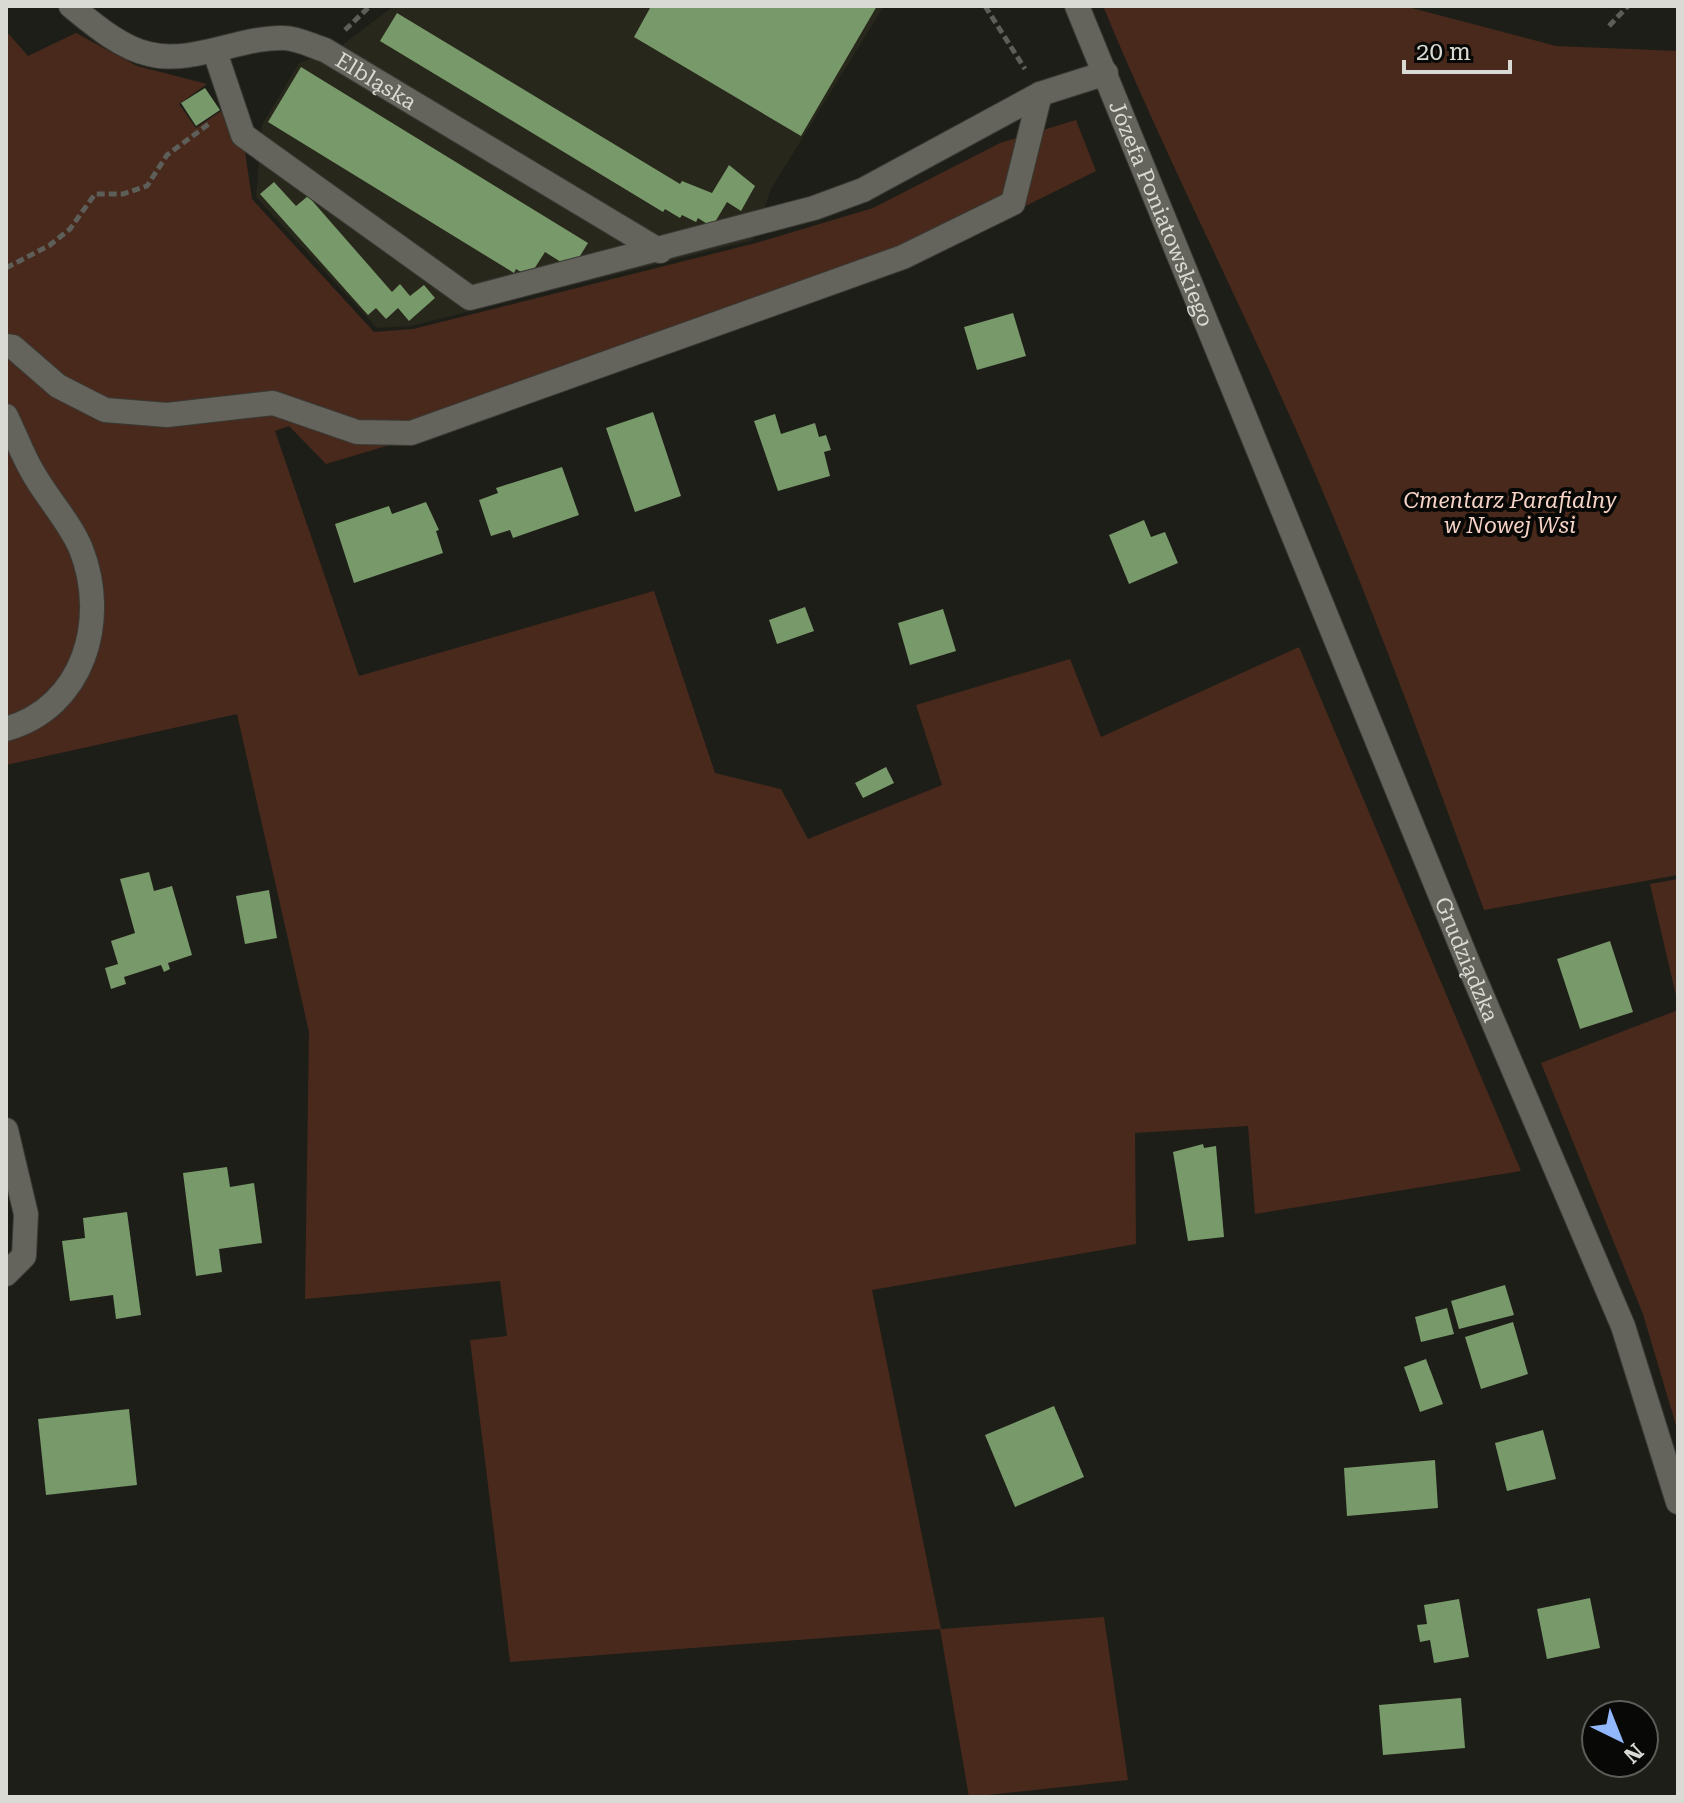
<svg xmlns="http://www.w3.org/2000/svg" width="1684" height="1803" font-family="'Roboto Serif',serif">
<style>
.built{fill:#28271b}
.green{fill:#48291c}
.building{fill:#78996a}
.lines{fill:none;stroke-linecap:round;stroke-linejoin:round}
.minor-casing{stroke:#3a3a36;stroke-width:26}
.path{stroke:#5e5e59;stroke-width:5;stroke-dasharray:8 4;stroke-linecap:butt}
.minor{stroke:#64645c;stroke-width:24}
.labels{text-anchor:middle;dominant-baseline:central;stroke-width:8;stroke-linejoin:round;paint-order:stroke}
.street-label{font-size:22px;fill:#dadad5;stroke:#080806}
.park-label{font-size:22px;font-style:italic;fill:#f7d4c7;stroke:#080806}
</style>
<rect width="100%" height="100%" fill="#1e1e18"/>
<path class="built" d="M394 6H884L771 189 753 240 410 326 377 328 256 197 262 125 299 63 337 49Z"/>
<g class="green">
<path d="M1103 6H1404L1556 46 1678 51V875L1484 910C1421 740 1359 568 1284 403 1224 270 1159 141 1103 6Z"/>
<path d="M6 31 28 56 76 33 137 66 207 84 179 104 196 128 224 109 245 152 252 199 374 332 413 329 756 243 873 208 1000 143 1076 120 1096 171 899 269 537 401 326 464 289 426 275 431 359 676 654 591 715 773 781 789 808 839 942 785 916 705 1070 659 1101 737 1299 647 1521 1171 1255 1214 1248 1126 1135 1133 1136 1244 872 1290 941 1629 1104 1617 1128 1780 969 1797 940 1629 510 1662 470 1340 507 1336 500 1281 305 1299 309 1032 237 714 6 765Z"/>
<path d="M1678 879V1004L1650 884Z"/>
<path d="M1678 1010V1432L1643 1314 1541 1063Z"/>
</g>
<g class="building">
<path d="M647 6H877L801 136 634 37 650 8Z"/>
<path d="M397 13 680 184 682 181 712 193 729 165 755 186 741 211 727 202 712 227 698 218 696 222 682 215 680 218 665 209 663 212 380 41Z"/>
<path d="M301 67 588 243 572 269 545 252 529 277 516 269 514 273 268 122Z"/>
<path d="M205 88 220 110 196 126 181 103Z"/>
<path d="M274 182 296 206 308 196 392 292 400 284 410 296 424 285 435 298 409 321 398 308 386 319 376 308 368 315 260 194Z"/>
<path d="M1013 313 1026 356 977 370 964 327Z"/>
<path d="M653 412 681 496 635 512 606 428Z"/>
<path d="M775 414 781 434 815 423 819 437 826 435 831 450 824 452 830 476 778 491 754 421Z"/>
<path d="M562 467 579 515 513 538 510 530 491 536 479 500 498 493 496 488Z"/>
<path d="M426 502 439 530 436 531 443 553 354 583 335 524 389 506 392 514Z"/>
<path d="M1144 520 1151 537 1165 532 1178 563 1129 584 1109 535Z"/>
<path d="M805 607 814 631 777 644 769 620Z"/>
<path d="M943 609 956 651 910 665 898 623Z"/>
<path d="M886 767 894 783 863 798 855 783Z"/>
<path d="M149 872 154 891 172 886 192 955 168 963 170 969 164 972 161 965 124 977 126 984 111 989 105 968 118 964 111 941 135 933 120 879Z"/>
<path d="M269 890 277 938 245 944 236 896Z"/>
<path d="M1610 941 1633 1012 1580 1029 1557 959Z"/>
<path d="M1203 1144 1204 1148 1216 1146 1224 1237 1188 1241 1173 1152Z"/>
<path d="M227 1167 230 1187 254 1183 262 1243 219 1249 222 1272 196 1276 183 1173Z"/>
<path d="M127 1212 141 1315 116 1319 113 1295 70 1301 62 1241 85 1238 83 1218Z"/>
<path d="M1505 1285 1514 1315 1459 1329 1451 1301Z"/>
<path d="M1447 1308 1454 1334 1421 1342 1415 1317Z"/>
<path d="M1513 1322 1528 1374 1481 1389 1465 1337Z"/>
<path d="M1426 1359 1443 1404 1420 1412 1404 1367Z"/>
<path d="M1054 1406 1084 1477 1015 1507 985 1435Z"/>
<path d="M129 1409 137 1485 46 1495 38 1419Z"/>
<path d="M1543 1430 1556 1479 1507 1491 1495 1443Z"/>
<path d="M1435 1460 1438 1508 1347 1516 1344 1468Z"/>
<path d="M1590 1598 1600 1648 1547 1659 1537 1609Z"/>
<path d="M1459 1599 1469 1657 1434 1663 1430 1640 1420 1642 1417 1625 1427 1624 1424 1605Z"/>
<path d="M1461 1698 1465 1748 1383 1755 1379 1705Z"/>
</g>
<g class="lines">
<g class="minor-casing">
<g id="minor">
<path id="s1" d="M71 6C93 24 121 48 149 54 192 65 243 36 284 38 297 38 312 46 325 50L660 251"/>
<path id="s2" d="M1077 6 1471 970 1623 1326 1678 1502"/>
<path d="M215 52 243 135 470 298 814 208 863 190 1040 94 1106 73"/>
<path d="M6 346 13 347 58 386 105 410 167 415 273 403 357 432 411 433 903 257 1013 203 1040 94"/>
<path d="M6 416C15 434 22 454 32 471 46 497 70 522 81 549 109 620 84 707 6 729"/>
<path d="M6 1130 26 1214 24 1256 6 1274"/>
</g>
</g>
<g class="path">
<path d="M985 6 1025 69"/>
<path d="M1609 26 1628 6"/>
<path d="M345 30 370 6"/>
<path d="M6 268 50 245 70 229 95 194H123L147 186 167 155 210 123"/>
</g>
<use href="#minor" class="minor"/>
</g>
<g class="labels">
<g class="street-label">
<text stroke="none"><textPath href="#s1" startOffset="332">Elbląska</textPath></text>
<text stroke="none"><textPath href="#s2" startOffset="224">Józefa Poniatowskiego</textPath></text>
<text stroke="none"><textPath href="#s2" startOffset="1030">Grudziądzka</textPath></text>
</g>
<g class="park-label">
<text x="1510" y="500">Cmentarz Parafialny<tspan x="1510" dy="25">w Nowej Wsi</tspan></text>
</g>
</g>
<rect width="1684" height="1803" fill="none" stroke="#dadad5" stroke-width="16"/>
<g transform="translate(1620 1739) rotate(137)"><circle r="38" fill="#080806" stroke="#5c5c59" stroke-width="2"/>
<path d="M0-6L14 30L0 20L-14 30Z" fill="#91b8fd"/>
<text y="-12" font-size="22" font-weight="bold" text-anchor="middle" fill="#dadad5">N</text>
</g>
<path d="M1404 60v12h106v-12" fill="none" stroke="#dadad5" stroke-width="4"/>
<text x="1416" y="60" font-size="24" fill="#dadad5" stroke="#080806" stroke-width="6" paint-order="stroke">20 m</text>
</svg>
